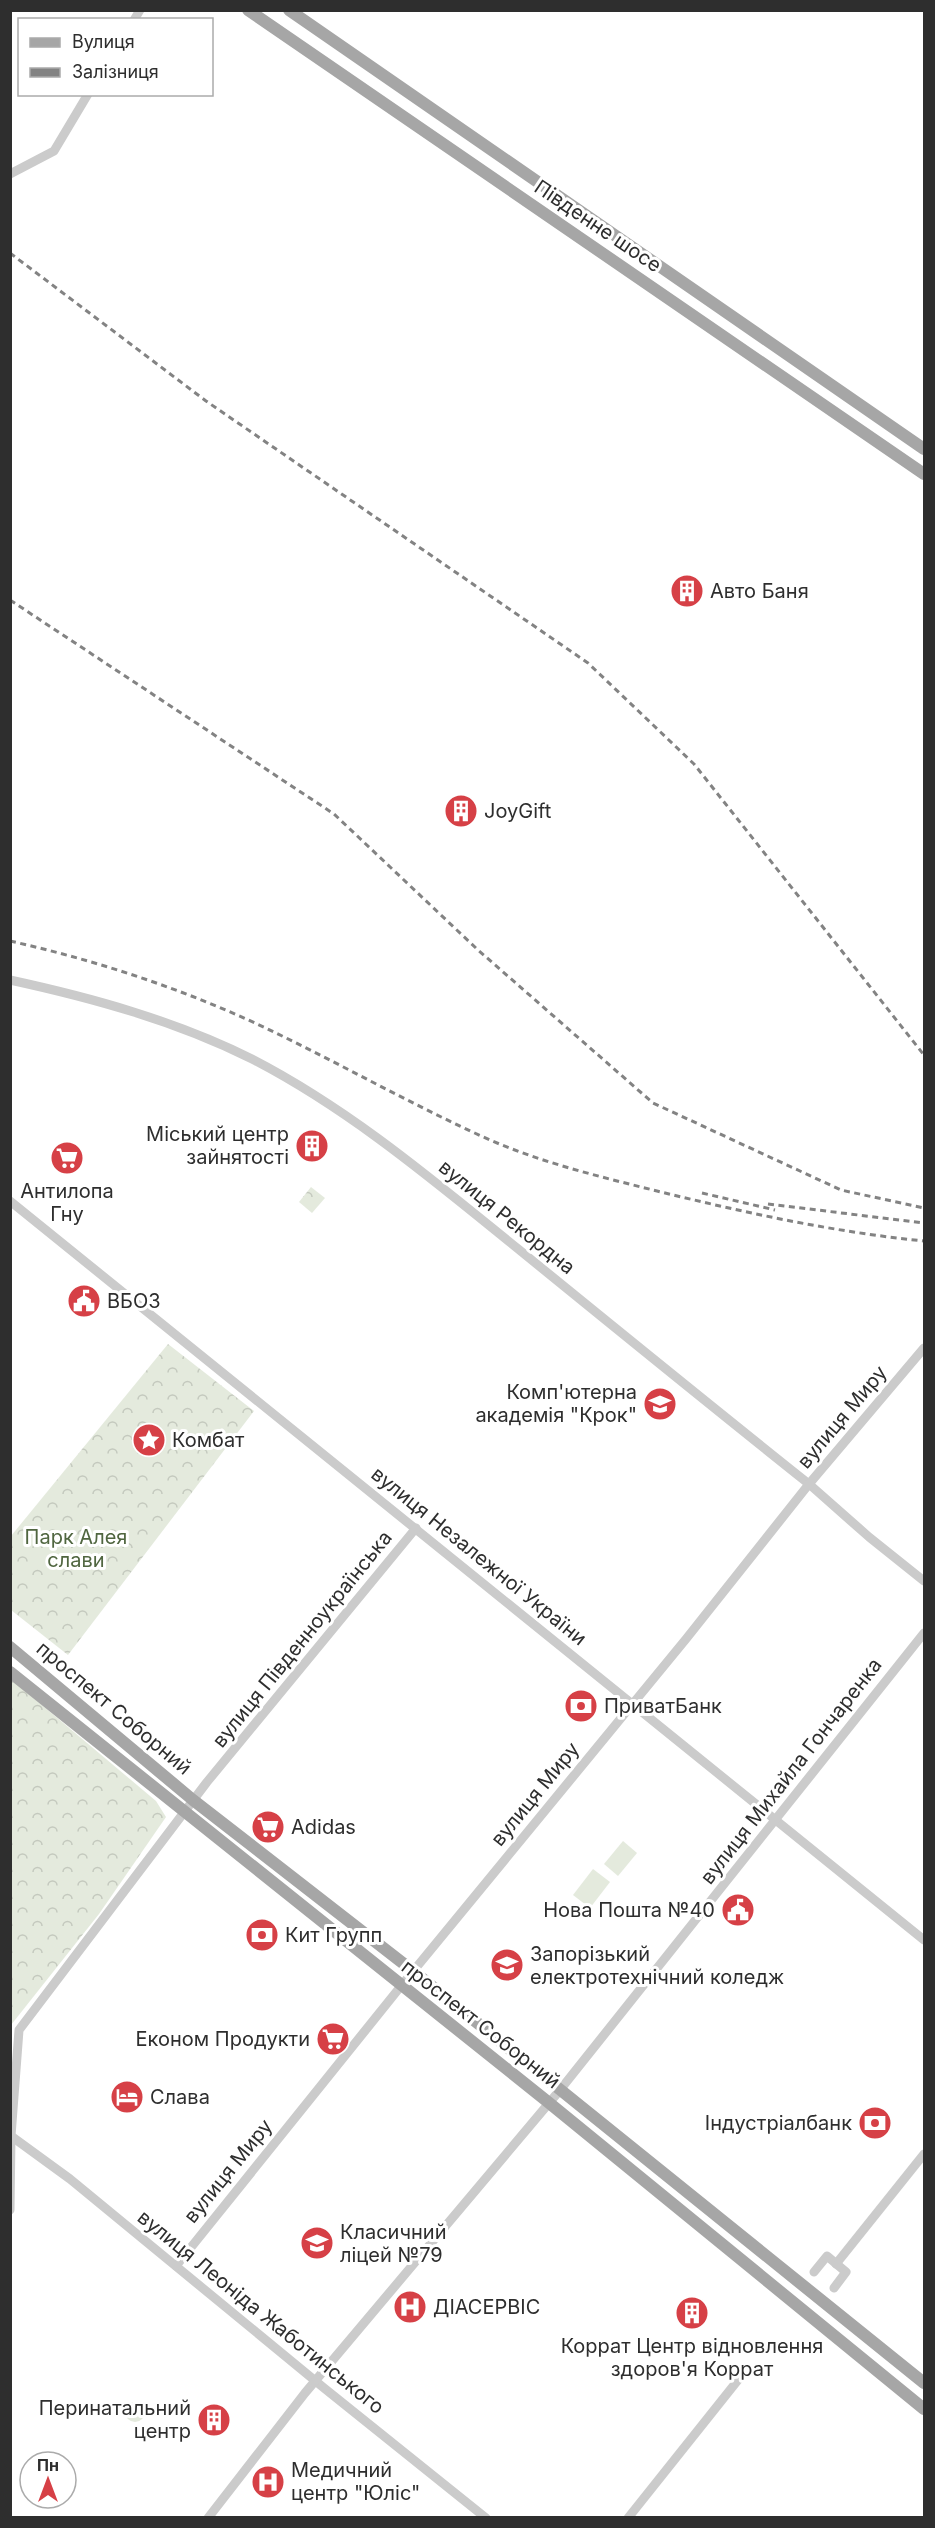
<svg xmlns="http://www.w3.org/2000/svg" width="935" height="2528" font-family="Inter,sans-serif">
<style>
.green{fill:#e4eadd}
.forest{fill:url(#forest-crowns)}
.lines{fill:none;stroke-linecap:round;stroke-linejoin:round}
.minor{stroke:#cbcbcb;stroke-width:9}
.major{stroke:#a6a6a6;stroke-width:12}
.rail{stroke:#838383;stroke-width:3;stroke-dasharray:6 4.5;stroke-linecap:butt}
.labels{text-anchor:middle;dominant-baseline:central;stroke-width:6;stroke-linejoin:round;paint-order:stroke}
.street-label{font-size:20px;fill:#2e2e2e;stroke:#fff}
.poi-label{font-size:20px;fill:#2e2e2e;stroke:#fff;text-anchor:start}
.park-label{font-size:20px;fill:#506640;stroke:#fff}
</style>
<defs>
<pattern id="forest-crowns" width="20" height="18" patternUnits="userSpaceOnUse" patternTransform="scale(1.5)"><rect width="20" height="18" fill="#e4eadd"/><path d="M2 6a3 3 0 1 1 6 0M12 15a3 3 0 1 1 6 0" fill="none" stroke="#c4c9be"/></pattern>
</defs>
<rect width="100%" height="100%" fill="#fff"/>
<g class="green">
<path d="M623 1841 637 1853 618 1876 604 1864Z"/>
<path d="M593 1869 610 1882 590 1908 573 1895Z"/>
<circle cx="135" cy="2412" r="10"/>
</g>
<g class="forest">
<path d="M311 1187 325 1198 312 1213 299 1202Z"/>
<path d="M168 1344 254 1411 68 1655 11 1610V1536Z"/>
<path d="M11 1679 156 1801 166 1817 99 1914 11 2025Z"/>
</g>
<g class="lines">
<g class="minor">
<path d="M134 20 140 10"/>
<path d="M10 174 54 151 88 94"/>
<path d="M10 980C93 998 176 1021 252 1059 349 1109 433 1180 517 1248 614 1327 711 1406 809 1484L869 1537 924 1581"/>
<path d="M10 1201 924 1940"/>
<path d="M11 2136 70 2179 324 2388 486 2518"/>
<path d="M10 2210 11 2136 19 2030 207 1782 416 1528"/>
<path d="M836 2264 924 2154"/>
<path d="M176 2266 401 1986 686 1639 809 1484 924 1348"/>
<path d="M814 2272 827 2256 846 2272 834 2288"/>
<path d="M208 2518 305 2393 560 2090 924 1633"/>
<path d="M628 2518 742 2375"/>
</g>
<g class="major">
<path d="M248 10 924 474"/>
<path d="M289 10 924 449"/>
<path d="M10 1647 193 1800 413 1971 924 2383"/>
<path d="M10 1672 548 2102 924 2409"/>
</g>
<g class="rail">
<path d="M10 253 206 401 588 663 694 764 924 1055"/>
<path d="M10 600 334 814 478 950 653 1103 841 1190 924 1208"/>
<path d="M10 941C94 960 177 987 255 1023 334 1060 410 1104 490 1140 543 1163 601 1177 657 1191 746 1213 834 1232 924 1241"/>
<path d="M702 1193 775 1210"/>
<path d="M768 1204 924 1223"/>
</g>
</g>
<defs>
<g id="building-disc" transform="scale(1.725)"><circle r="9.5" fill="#d64046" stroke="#fff"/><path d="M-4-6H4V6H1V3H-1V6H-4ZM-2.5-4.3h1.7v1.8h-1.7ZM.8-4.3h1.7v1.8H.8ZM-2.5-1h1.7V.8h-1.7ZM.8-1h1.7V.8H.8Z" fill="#fff"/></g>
<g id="supermarket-disc" transform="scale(1.725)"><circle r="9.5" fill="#d64046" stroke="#fff"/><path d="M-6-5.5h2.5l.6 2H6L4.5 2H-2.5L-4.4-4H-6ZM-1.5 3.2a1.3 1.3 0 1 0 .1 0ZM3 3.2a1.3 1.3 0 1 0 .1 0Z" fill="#fff"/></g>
<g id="civic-disc" transform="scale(1.725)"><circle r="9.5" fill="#d64046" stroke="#fff"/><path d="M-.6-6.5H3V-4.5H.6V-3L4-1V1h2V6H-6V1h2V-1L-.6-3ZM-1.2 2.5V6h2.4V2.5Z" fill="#fff"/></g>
<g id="school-disc" transform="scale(1.725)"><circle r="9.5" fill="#d64046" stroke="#fff"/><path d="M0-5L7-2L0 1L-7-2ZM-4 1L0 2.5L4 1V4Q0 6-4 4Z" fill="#fff"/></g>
<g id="sight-disc" transform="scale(1.725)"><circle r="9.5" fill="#d64046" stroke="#fff"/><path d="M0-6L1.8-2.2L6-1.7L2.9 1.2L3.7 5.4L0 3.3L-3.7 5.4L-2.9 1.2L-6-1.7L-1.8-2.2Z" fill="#fff"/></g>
<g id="bank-disc" transform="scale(1.725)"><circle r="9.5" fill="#d64046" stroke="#fff"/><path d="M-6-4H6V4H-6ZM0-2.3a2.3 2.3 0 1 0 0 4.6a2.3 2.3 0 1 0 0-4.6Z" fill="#fff"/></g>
<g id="university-disc" transform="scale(1.725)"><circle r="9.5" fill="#d64046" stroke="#fff"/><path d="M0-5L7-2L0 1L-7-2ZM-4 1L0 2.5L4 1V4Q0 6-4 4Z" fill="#fff"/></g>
<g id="hotel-disc" transform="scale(1.725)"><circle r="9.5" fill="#d64046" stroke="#fff"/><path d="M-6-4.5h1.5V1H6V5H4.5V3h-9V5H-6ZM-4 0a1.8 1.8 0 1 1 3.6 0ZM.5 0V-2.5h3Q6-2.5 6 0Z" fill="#fff"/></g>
<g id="hospital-disc" transform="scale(1.725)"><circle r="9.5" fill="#d64046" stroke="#fff"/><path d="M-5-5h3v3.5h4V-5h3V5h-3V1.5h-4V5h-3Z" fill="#fff"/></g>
</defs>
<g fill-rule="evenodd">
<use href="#building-disc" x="687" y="591"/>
<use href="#building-disc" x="461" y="811"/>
<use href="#building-disc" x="312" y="1146"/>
<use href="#supermarket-disc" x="67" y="1158"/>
<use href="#civic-disc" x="84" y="1301"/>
<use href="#school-disc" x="660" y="1404"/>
<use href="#sight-disc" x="149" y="1440"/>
<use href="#bank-disc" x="581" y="1706"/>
<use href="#supermarket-disc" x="268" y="1827"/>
<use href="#civic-disc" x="738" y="1910"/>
<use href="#bank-disc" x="262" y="1935"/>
<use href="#university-disc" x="507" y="1965"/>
<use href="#supermarket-disc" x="333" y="2039"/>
<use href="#hotel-disc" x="127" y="2097"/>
<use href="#bank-disc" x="875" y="2123"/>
<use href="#school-disc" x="317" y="2243"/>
<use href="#hospital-disc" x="410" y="2307"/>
<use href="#building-disc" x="692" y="2313"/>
<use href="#building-disc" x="214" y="2420"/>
<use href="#hospital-disc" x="268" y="2482"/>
</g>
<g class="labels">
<g class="street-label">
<text transform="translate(598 226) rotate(34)">Південне шосе</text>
<text transform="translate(507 1217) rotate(39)">вулиця Рекордна</text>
<text transform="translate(842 1417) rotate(-50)">вулиця Миру</text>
<text transform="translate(479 1556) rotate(39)">вулиця Незалежної України</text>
<text transform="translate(302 1639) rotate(-51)">вулиця Південноукраїнська</text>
<text transform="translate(114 1708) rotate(40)">проспект Соборний</text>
<text transform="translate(791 1771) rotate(-52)">вулиця Михайла Гончаренка</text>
<text transform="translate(535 1794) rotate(-51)">вулиця Миру</text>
<text transform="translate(481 2024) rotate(38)">проспект Соборний</text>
<text transform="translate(228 2171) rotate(-51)">вулиця Миру</text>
<text transform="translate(261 2312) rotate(39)">вулиця Леоніда Жаботинського</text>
</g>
<g class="poi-label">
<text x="710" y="591">Авто Баня</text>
<text x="484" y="811">JoyGift</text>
<text x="289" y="1134" text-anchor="end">Міський центр<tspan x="289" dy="23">зайнятості</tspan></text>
<text x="67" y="1191" text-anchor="middle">Антилопа<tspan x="67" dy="23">Гну</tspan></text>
<text x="107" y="1301">ВБОЗ</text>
<text x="637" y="1392" text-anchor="end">Комп'ютерна<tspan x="637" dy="23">академія "Крок"</tspan></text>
<text x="172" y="1440">Комбат</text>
<text x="604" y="1706">ПриватБанк</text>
<text x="291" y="1827">Adidas</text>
<text x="715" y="1910" text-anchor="end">Нова Пошта №40</text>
<text x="285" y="1935">Кит Групп</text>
<text x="530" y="1954">Запорізький<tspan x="530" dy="23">електротехнічний коледж</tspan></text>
<text x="310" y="2039" text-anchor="end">Економ Продукти</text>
<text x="150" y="2097">Слава</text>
<text x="852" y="2123" text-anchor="end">Індустріалбанк</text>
<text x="340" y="2232">Класичний<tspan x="340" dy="23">ліцей №79</tspan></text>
<text x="433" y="2307">ДІАСЕРВІС</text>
<text x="692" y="2346" text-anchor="middle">Коррат Центр відновлення<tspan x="692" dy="23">здоров'я Коррат</tspan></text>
<text x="191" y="2408" text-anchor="end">Перинатальний<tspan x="191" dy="23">центр</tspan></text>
<text x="291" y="2470">Медичний<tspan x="291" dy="23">центр "Юліс"</tspan></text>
</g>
<g class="park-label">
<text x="76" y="1537">Парк Алея<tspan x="76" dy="23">слави</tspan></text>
</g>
</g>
<rect width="935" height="2528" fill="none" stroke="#2e2e2e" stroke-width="24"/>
<rect x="18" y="18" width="195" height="78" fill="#ffffff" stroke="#ababab" stroke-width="1.5"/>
<rect x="30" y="38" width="30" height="9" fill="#a6a6a6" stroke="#ababab" stroke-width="1.5"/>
<text x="72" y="48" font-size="18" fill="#2e2e2e">Вулиця</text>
<rect x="30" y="68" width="30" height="9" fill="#838383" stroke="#ababab" stroke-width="1.5"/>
<text x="72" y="78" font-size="18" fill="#2e2e2e">Залізниця</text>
<g transform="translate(48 2480)"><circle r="28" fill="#ffffff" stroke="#ababab" stroke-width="1.5"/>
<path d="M0-4.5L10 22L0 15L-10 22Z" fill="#d64046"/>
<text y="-9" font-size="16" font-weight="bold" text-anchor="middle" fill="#2e2e2e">Пн</text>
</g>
</svg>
